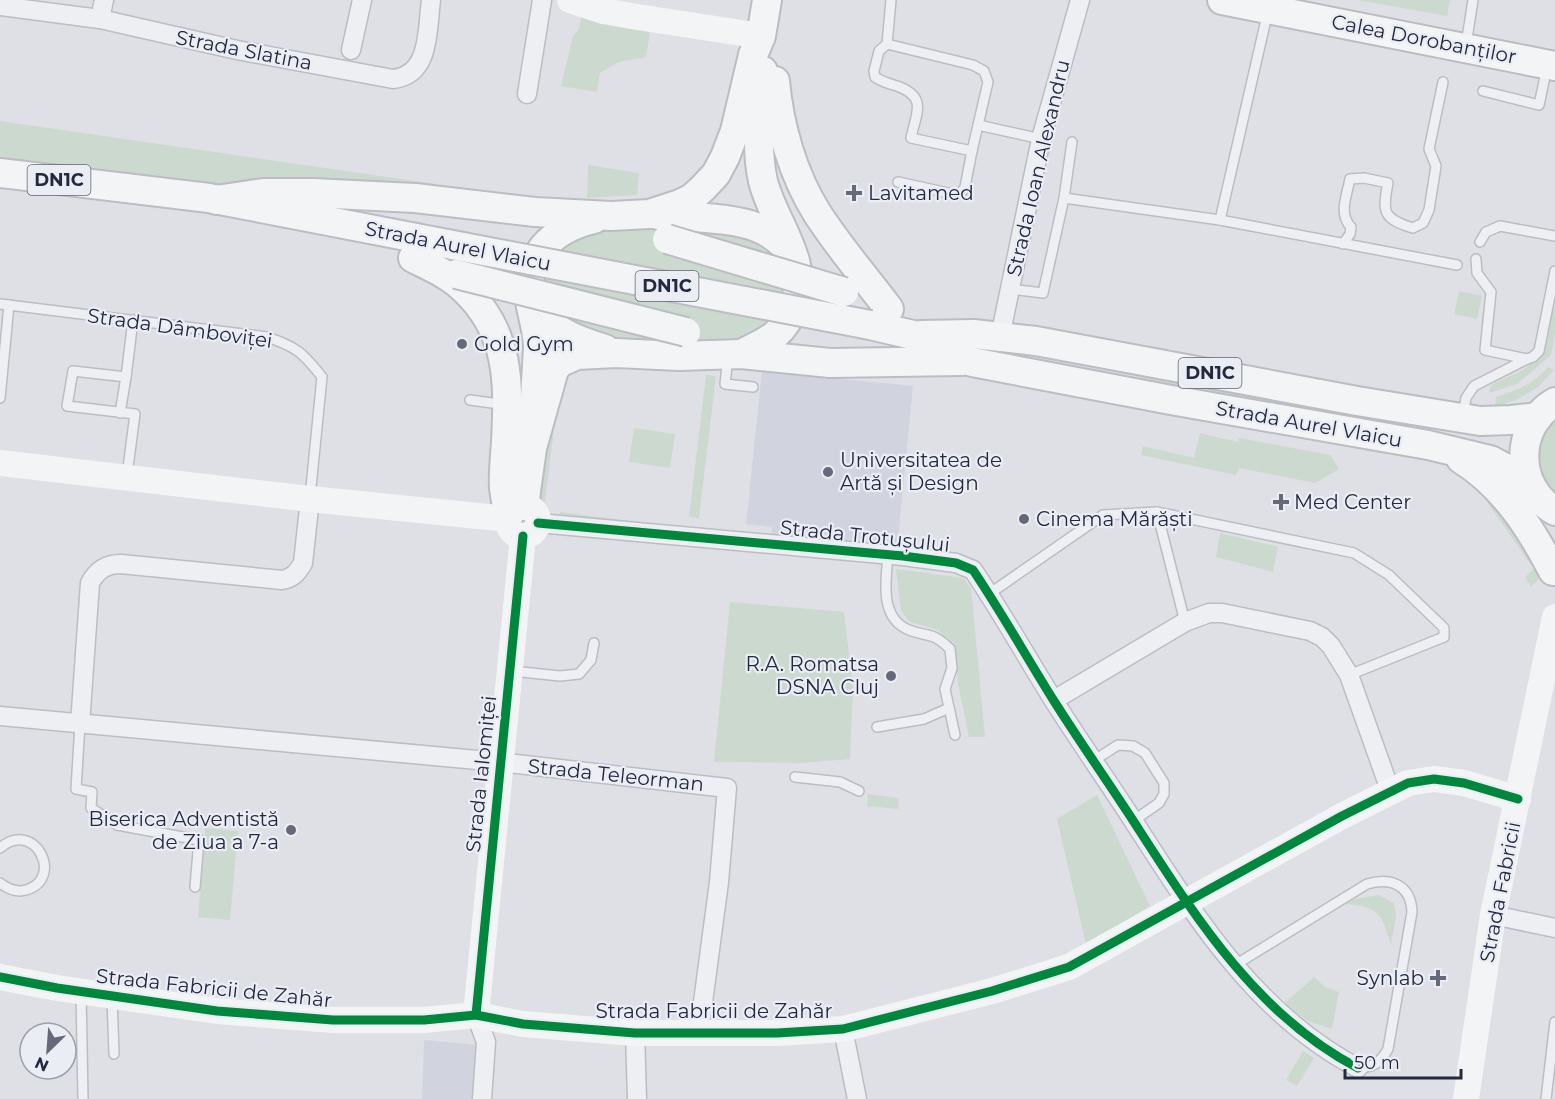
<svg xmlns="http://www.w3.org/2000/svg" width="1555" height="1099" font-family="Montserrat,sans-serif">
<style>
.built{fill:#d1d4de}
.green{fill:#ccd9ce}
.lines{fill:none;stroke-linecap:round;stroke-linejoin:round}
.lane-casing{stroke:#bcbdc3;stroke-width:12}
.street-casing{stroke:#bcbdc3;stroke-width:21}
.primary-casing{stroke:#bbbdc3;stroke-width:32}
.lane{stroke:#eeeff2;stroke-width:9}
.street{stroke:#eeeff2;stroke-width:18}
.secondary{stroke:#f3f4f5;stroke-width:26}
.primary{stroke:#f3f4f5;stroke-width:28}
.primary-bridge-casing{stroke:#bbbdc3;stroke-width:32;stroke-linecap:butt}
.primary-bridge{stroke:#f3f4f5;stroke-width:28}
.cycleway-casing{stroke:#ebedf5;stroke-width:13}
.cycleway{stroke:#00873e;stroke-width:9}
.poi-dot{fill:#65697a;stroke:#ebedf5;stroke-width:2}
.labels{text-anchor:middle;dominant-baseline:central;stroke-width:4.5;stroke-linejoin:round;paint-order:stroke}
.shield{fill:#ebedf5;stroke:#606476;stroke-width:1.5}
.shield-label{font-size:18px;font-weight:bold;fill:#242940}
.street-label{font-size:20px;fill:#242940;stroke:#ebedf5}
.poi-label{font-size:20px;fill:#242940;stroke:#ebedf5;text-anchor:start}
</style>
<rect width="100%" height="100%" fill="#dfe0e5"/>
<g class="built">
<path d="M762 371 913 386 897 550 771 539 772 527 746 524Z"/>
<path d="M424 1040 480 1045 476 1097 473 1099H422Z"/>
</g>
<g class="green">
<path d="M1358 0H1450L1447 16Z"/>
<path d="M580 4 652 20 646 57 619 62 600 73 597 92 561 86 573 36 579 29 581 20Z"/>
<path d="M0 121 436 184 454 197 217 192 0 162Z"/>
<path d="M588 165 639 173 637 195 587 198Z"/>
<path d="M610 218 771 239 795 280 763 339 618 349 554 322 537 267 541 258Z"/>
<path d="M1459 291 1482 296 1477 319 1454 314Z"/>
<path d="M1553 309H1555V333L1551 355 1517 384 1489 393 1491 385 1523 370 1544 352Z"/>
<path d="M1548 367 1554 370 1537 388 1516 400 1495 407 1496 397C1517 390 1534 384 1548 367Z"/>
<path d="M1141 369 1414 423 1412 435 1139 380Z"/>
<path d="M561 374 545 502 530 500Z"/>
<path d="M706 375 716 376 699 518 689 517Z"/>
<path d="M1555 418V494C1530 470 1533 443 1555 418Z"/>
<path d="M634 428 675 434 670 468 629 462Z"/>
<path d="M1200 433 1238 442 1239 438 1330 455 1339 469 1315 483 1239 468 1236 475 1141 455 1143 446 1194 458Z"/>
<path d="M1472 474 1537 564 1538 580 1531 587 1525 577 1534 569 1468 475Z"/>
<path d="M560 512 638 522 637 529 559 519Z"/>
<path d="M1220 533 1278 547 1273 572 1216 557Z"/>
<path d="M896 569 963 578 971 588 985 737H969L958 684 954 643 938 630 910 622 901 611Z"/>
<path d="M730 602 844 612 853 688 850 759 803 763 714 762Z"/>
<path d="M868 794 899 798 898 809 867 806Z"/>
<path d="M1097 795 1150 906 1086 944 1057 819Z"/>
<path d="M205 828 238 831 230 920 198 917Z"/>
<path d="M1379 895 1394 903 1396 915 1391 945C1382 913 1378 906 1343 904L1355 899Z"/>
<path d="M1314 977 1325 987 1339 992 1332 1029 1308 1021 1283 1005Z"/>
<path d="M1303 1051 1314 1058 1297 1086 1286 1080Z"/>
</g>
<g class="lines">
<g class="lane-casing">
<g id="lane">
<path d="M1268 11 1220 220 1457 265"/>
<path d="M887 44 973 65 984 71 988 82 972 151 911 138C916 113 928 97 897 86 890 84 882 82 875 77L874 71 879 51 887 44 891 0"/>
<path d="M1466 45 1473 0"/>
<path d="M1483 91 1539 105 1547 67"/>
<path d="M978 125 1041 139"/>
<path d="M1072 142 1064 198 1220 220"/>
<path d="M898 182 953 194 961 193 965 187 972 151"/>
<path d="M1480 242 1486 232 1500 226 1555 236"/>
<path d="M1343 244 1350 234 1351 227C1338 214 1347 195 1350 179L1364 178 1388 183C1382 212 1383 219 1413 228L1423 223 1429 210 1436 166 1429 149 1443 82"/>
<path d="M1476 259 1477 273 1491 292 1485 350 1527 359 1533 357 1539 351 1555 271"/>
<path d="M1009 289 1043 293 1064 198"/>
<path d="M0 304 267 337C297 347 303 353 322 377L310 497"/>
<path d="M728 357 725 384 753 387"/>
<path d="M126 377 133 320"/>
<path d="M0 398 9 305"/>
<path d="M470 400 492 403"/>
<path d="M120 413 126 377 73 371 67 406 135 414 127 475"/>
<path d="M1463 416 1466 398 1474 386 1527 359"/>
<path d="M1157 512 1185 622"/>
<path d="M888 555C886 580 879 618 909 630 930 638 932 631 950 649L952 668 945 689 955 735"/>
<path d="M989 594 1103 515 1157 512 1354 553 1389 575 1444 628V637L1349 675"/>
<path d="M512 671 560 676 579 674 591 660 594 643"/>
<path d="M80 724 76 789 92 792 91 808 117 825 199 840 195 887"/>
<path d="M877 727 924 719 949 708"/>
<path d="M1093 761 1118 745 1133 746 1145 753 1164 783V794L1159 803 1133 821"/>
<path d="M795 777 840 782 859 791"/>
<path d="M0 848C35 818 65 879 26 890 16 893 8 889 0 883"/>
<path d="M1235 965 1367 884C1391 877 1411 885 1412 912L1388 1049C1380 1063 1374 1067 1358 1068"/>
<path d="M81 993 83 1099"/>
<path d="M112 997 114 1054"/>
<path d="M1546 1099 1555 1022"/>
</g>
</g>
<g class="street-casing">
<g id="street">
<path d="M0 6 100 19 237 50 393 79C431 75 427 29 431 0"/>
<path d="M100 19 104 0"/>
<path d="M351 50 362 0"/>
<path d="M527 94 542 0"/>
<path d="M1000 337 1041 139 1080 0"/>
<path d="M538 523 903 556 956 563 973 570C1002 613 1027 658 1054 701 1080 742 1108 782 1134 822 1194 915 1256 1015 1358 1068"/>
<path d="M1054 700 1185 622 1209 613H1222L1310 631 1322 637 1331 646 1349 675 1390 790"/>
<path d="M0 716 499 762 727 788 719 882 699 1032"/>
<path d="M80 724 90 583C97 570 106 564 121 564L282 580C293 578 297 573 303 563L310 499"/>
<path d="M1493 915 1555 928"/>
<path d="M476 1015 486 1042 482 1099"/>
<path d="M843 1029 857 1099"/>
<path d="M635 1033 637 1099"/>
</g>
</g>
<g class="primary-casing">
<g id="primary">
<path d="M1222 0 1555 66"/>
<path d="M775 81C779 126 793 175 817 213 838 246 865 277 889 309"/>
<path d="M0 173 209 198 463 247"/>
<path d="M216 200 263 193H313L415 198 535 212 611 216 649 214 680 204 692 198 703 188 716 174 725 157 735 131 753 55 761 36 767 0"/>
<path d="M658 215C687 217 740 217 765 231 775 236 783 244 791 251"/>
<path d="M413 258C431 267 450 275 464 289 510 332 509 383 506 442 505 457 503 473 504 488 505 497 507 506 509 515"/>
<path d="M532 299C545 329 575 340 605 349"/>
<path d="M870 325 913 335 972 362 1171 400 1428 445 1490 460 1528 480"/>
<path d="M921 335 974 334 1036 341 1357 401 1480 421 1511 420 1538 417"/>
<path d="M741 354C769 341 785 334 795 303 809 260 773 222 763 181 755 146 761 107 763 71"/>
<path d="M1555 402C1514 426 1514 487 1555 511"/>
<path d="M532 448 554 370 559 363 577 355 616 353 679 356 741 354 830 363 962 361"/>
<path d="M1461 459C1503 485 1530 527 1553 571"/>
<path d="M524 506 532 448 538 348C538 332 533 318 530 302 523 256 552 229 594 219"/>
</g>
</g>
<use href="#lane" class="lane"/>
<use href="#street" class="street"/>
<g class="secondary">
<path d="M570 0 603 11 631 16 761 36"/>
<path d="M0 463 310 499 508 519"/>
<circle cx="523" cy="521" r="15"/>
<path d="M0 977 57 988 217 1011 333 1020H424L476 1015 523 1024 635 1033H777L843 1029 992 991 1069 967 1342 816 1408 783 1434 779 1464 783 1518 799"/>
<path d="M476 1015 523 536"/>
<path d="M1466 1099 1493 915 1555 617"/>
</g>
<use href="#primary" class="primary"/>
<g class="primary-bridge-casing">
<g id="primary-bridge">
<path d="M667 239 844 292"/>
<path d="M463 247 870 325"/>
<path d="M456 274 686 332"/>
</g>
</g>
<use href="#primary-bridge" class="primary-bridge"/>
<g class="cycleway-casing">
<g id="cycleway">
<path d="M538 523 903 556 956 563 973 570C1002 613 1027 658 1054 701 1080 742 1108 782 1134 822 1194 915 1256 1015 1358 1068"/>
<path d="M0 977 57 988 217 1011 333 1020H424L476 1015 523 1024 635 1033H777L843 1029 992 991 1069 967 1342 816 1408 783 1434 779 1464 783 1518 799"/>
<path d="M476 1015 523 536"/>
</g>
</g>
<use href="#cycleway" class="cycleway"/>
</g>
<g class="poi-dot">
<path d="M851 184h6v6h6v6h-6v6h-6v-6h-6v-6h6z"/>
<circle cx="462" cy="344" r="6"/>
<circle cx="828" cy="472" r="6"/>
<path d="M1278 493h6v6h6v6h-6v6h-6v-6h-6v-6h6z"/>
<circle cx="1024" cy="519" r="6"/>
<circle cx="891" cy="676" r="6"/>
<circle cx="291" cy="830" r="6"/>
<path d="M1435 969h6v6h6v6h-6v6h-6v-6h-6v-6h6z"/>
</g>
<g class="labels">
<g class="shield">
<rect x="27.5" y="165" width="63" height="30" rx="4.5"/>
<rect x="635.5" y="271" width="63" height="30" rx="4.5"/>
<rect x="1178.5" y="358" width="63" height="30" rx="4.5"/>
</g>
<g class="shield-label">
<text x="59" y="180">DN1C</text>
<text x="667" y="286">DN1C</text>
<text x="1210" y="373">DN1C</text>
</g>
<g class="street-label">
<text transform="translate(1424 39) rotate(11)">Calea Dorobanților</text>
<text transform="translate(244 50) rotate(11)">Strada Slatina</text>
<text transform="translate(1038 168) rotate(-77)">Strada Ioan Alexandru</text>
<text transform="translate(458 246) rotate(11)">Strada Aurel Vlaicu</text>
<text transform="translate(180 328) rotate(8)">Strada Dâmboviței</text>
<text transform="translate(1309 424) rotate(10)">Strada Aurel Vlaicu</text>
<text transform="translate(865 536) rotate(6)">Strada Trotușului</text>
<text transform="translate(481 774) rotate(-84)">Strada Ialomiței</text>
<text transform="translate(616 775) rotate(6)">Strada Teleorman</text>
<text transform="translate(1500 892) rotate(-79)">Strada Fabricii</text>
<text transform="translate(214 988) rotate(6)">Strada Fabricii de Zahăr</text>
<text x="714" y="1011">Strada Fabricii de Zahăr</text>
</g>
<g class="poi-label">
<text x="868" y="193">Lavitamed</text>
<text x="474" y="344">Gold Gym</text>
<text x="840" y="460">Universitatea de<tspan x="840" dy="23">Artă și Design</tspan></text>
<text x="1294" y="502">Med Center</text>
<text x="1036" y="519">Cinema Mărăști</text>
<text x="879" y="664" text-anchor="end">R.A. Romatsa<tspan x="879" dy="23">DSNA Cluj</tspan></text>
<text x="279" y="819" text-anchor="end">Biserica Adventistă<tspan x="279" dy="23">de Ziua a 7-a</tspan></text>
<text x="1424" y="978" text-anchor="end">Synlab</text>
</g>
</g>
<g transform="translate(48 1051) rotate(205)"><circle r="28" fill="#ebedf5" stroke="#9b9fad" stroke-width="1.5"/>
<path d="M0-4.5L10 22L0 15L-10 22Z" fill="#65697a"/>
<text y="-9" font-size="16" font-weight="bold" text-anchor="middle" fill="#242940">N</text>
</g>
<path d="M1345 1069v9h116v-9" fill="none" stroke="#242940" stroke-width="3"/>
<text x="1354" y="1069" font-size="18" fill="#242940" stroke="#ebedf5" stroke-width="4.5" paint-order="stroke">50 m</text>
</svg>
